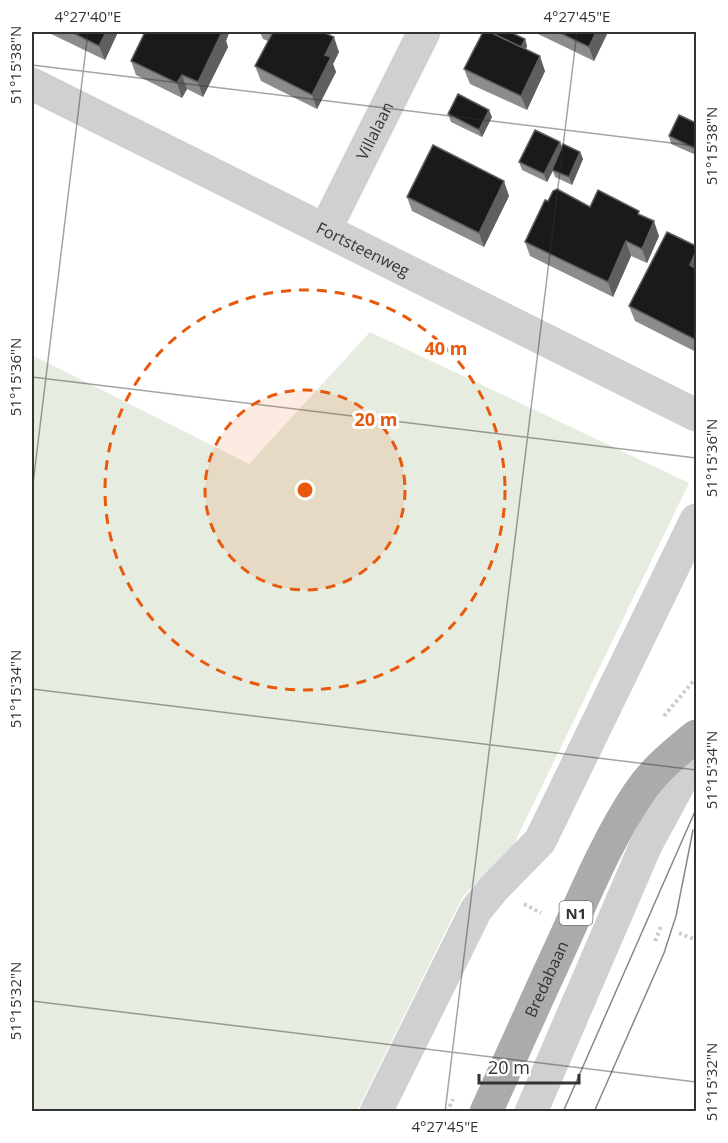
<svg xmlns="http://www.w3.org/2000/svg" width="728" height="1143" font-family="'Open Sans',sans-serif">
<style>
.green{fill:#e6ecdf}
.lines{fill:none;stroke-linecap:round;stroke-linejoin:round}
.path{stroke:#cdcdcd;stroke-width:4;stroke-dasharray:3 3;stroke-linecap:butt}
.minor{stroke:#d0d0d0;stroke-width:33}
.major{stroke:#ababab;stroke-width:33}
.tram{stroke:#888;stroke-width:1.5}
.wall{fill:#8c8c8c}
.shaded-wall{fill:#5f5f5f}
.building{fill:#1a1a1a;stroke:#5f5f5f;stroke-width:1.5}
.ticks{fill:none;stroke:#333;stroke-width:1.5;stroke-opacity:0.45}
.ring{fill:none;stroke:#e8590c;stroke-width:3;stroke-dasharray:10 8}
.labels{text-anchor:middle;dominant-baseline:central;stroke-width:6;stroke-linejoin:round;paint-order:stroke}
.shield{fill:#fff;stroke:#707070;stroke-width:1.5}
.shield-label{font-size:15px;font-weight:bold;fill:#333}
.street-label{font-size:16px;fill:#333;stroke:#fff}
.centre{fill:#e8590c;stroke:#fff;stroke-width:3}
.ring-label{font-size:18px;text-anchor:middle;font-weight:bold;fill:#e8590c;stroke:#fff;stroke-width:6;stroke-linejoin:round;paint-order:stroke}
.neatline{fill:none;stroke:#333;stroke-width:2}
.ticks-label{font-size:15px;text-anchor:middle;fill:#333}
</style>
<rect width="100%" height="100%" fill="#fff"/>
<path class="green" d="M370 332 689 483 512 848 463 896 357 1111H32V355L249 464Z"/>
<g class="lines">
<g class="path">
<path d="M664 716 696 678"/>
<path d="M524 904 541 913"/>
<path d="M679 933 696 940"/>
<path d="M655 941 661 926"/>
<path d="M447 1112 453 1099"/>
</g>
<g class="minor">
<path id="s1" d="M32 84 696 415"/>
<path id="s2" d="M325 230 424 32"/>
<path d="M376 1112 476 910 494 888 540 841 696 520"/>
<path d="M531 1112 646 845 678 786 696 743"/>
</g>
<path class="major" id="s3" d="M486 1112C511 1057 535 1003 560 949 584 897 606 842 638 794 653 771 675 753 696 736"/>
<g class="tram">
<path d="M563 1112 696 809"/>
<path d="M594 1112 664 953 676 916 693 830"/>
</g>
</g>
<g class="wall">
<path d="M47 32H118L105 60Z"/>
<path d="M145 32H229V33L226 41 228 47 203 97 187 89 182 98 136 75 131 61Z"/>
<path d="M260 32H323L339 52 333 64 336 72 317 109 261 81 255 66 268 41 263 39Z"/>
<path d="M536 32H608L594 61 536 33Z"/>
<path d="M492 33 525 39 527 46 526 49 545 71 527 110 470 84 464 69Z"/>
<path d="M448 114 492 117 482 137 451 122Z"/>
<path d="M696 123V155L671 144 669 136Z"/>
<path d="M560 142 562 147 580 152 583 159 572 185 555 177 553 171 547 182 522 170 519 162Z"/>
<path d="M509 196 484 247 412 211 407 197Z"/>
<path d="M590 207 641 215 659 236 647 263 631 256 613 297 530 256 525 242Z"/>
<path d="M696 246V352L635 321 629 306Z"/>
</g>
<g class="shaded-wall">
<path d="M106 32H118L105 60 99 46Z"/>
<path d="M219 32H229V33L226 41 228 47 203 97 198 82Z"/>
<path d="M596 32H608L594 61 589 47Z"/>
<path d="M334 37 339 52 333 64 336 72 317 109 312 95 325 55Z"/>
<path d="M525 39 527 46 522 59 519 51Z"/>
<path d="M540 56 545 71 527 110 521 96Z"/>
<path d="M182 75 187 89 182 98 177 83Z"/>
<path d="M489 110 492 117 482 137 479 130Z"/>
<path d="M560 142 563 150 547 182 544 174Z"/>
<path d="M580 152 583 159 572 185 569 177Z"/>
<path d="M504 181 509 196 484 247 479 233Z"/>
<path d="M654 221 659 236 647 263 642 249Z"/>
<path d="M626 241 631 256 613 297 608 282Z"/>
<path d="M696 251V276L690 265Z"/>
</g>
<g class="building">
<path d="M71 32H106L99 46Z"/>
<path d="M145 32H222L198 82 182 75 177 83 131 61Z"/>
<path d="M272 32H323L334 37 325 55 331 57 312 95 255 66 273 32Z"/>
<path d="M483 32H490L540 56 521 96 464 69Z"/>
<path d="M493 32H510L525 39 521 47 492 33Z"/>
<path d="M558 32H596L589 47Z"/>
<path d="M458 94 489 110 479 130 448 114Z"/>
<path d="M679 115 696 123V149L669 136Z"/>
<path d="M535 130 560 142 544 174 519 162Z"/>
<path d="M563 144 580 152 569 177 552 170Z"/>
<path d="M433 145 504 181 479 233 407 197Z"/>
<path d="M557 189 590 207 598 190 639 211 638 214 654 221 642 249 626 241 608 282 525 242 545 200 548 201 553 191Z"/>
<path d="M667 232 696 246V251L690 265 696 269V340L629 306Z"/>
</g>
<path class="ticks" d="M32 65 696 146M32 377 696 458M32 492 88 32M32 689 696 770M32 1001 696 1082M445 1112 577 32"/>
<circle cx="305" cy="490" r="100" fill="#e8590c" fill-opacity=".12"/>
<g class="ring">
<circle cx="305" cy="490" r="100"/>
<circle cx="305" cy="490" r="200"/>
</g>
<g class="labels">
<rect class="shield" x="559.5" y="901" width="33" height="24" rx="4.5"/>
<g class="shield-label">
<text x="576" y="913">N1</text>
</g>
<g class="street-label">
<text stroke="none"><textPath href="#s2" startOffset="111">Villalaan</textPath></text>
<text stroke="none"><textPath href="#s1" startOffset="370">Fortsteenweg</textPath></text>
<text stroke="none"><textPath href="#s3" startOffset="146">Bredabaan</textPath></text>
</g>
</g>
<circle cx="305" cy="490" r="9" class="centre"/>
<g class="ring-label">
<text x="446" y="355">40 m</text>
<text x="376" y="426">20 m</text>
</g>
<rect width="728" height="1143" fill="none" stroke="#ffffff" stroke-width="66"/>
<path d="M479 1074v9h100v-9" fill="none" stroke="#333333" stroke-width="3"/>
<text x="488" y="1074" font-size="18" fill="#333333" stroke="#ffffff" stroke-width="4.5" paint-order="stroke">20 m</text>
<rect x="33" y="33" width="662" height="1077" class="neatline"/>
<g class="ticks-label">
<text x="88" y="22">4°27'40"E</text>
<text x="577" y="22">4°27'45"E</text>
<text transform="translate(16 65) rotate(-90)" y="5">51°15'38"N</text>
<text transform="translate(712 146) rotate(-90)" y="5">51°15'38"N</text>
<text transform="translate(16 377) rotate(-90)" y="5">51°15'36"N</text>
<text transform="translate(712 458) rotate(-90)" y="5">51°15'36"N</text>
<text transform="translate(16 689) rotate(-90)" y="5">51°15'34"N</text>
<text transform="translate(712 770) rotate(-90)" y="5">51°15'34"N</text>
<text transform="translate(16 1001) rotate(-90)" y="5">51°15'32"N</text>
<text transform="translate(712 1082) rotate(-90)" y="5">51°15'32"N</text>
<text x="445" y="1132">4°27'45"E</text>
</g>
</svg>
